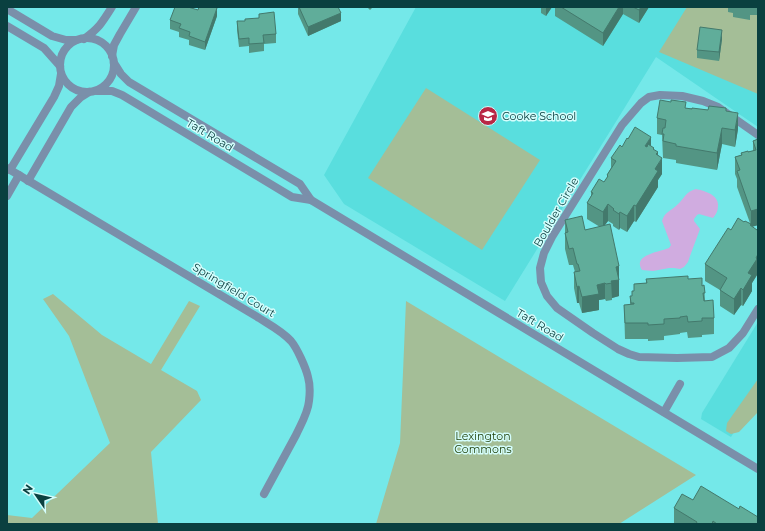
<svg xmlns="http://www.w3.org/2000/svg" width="765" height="531" font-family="Montserrat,sans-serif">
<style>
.built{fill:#59dede}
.green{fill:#a4be97}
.water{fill:#d0ace0}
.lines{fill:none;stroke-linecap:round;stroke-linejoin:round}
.minor{stroke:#7a8faa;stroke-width:8}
.tertiary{stroke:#7a8faa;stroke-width:8}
.wall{fill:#539584}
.shaded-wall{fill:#43796c}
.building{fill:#60ad9a;stroke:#43796c}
.labels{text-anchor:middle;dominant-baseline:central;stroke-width:3;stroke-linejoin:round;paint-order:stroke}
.poi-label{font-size:11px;fill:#0a4040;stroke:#d4fdfc;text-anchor:start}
.street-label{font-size:11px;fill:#0a4040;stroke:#d4fdfc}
.park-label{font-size:11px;fill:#1e3e06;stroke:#d4fdfc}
</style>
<rect width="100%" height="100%" fill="#74e8e9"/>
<g class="built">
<path d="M416 7H758V127L656 57 505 301 344 204 324 175Z"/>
<path d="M758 322V393L731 437 701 419 702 413Z"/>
</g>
<g class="green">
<path d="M687 7H758V94L659 52Z"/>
<path d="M426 88 540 160 482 250 368 178Z"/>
<path d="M53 294 102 335 151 364 189 301 200 306 161 370 197 391 201 400 151 452 158 524H7V515L32 518 110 443 69 336 43 299Z"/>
<path d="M406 301 696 475 619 524H376L400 443Z"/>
<path d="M758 379V412L739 432 731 434 726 431 727 423Z"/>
</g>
<path class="water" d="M696 189C705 191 719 195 718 206 718 211 716 214 713 218L699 214 697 215 694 219V221L700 229 690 256 688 262 684 267 680 269 674 268H669L653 271 642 270C632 255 659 252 669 248L671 245 662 221C665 211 670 212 677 205 685 198 685 192 696 189Z"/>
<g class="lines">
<g class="minor">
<path d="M84 39C99 28 102 23 112 7"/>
<path d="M112 56 114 45 120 34 136 7"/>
<path d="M758 135 718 107 703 101 682 96 660 95 649 97 641 103 622 125 552 237 544 253 540 268 541 282 547 296 557 308 593 333 618 349 629 354 639 357 677 358 712 357 729 348 743 333 758 309"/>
<path d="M7 168 259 318C270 325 282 331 291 341 297 348 306 368 308 377 310 384 310 393 309 401 308 413 301 424 296 435 285 455 275 474 264 494"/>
<path d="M10 170 54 97 59 86 61 74"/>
<path d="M28 181 71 107 81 97 89 92"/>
<path d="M7 196 19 175"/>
<path d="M664 412 680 384"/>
</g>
<g class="tertiary">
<path d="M7 9 52 36 66 40H76"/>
<path d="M7 26 44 48 60 66"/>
<circle cx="87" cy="65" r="27"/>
<path d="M114 63 121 74 129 82 300 184 311 200"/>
<path d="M97 91H112L122 95 292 197 311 200 758 469"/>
</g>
</g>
<g class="wall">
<path d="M298 7H338L341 21 308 36 298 14Z"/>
<path d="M367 7H373L370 10Z"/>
<path d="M541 7H552L546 16 541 13Z"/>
<path d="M555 7H649L639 23 623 14 603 46 555 16Z"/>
<path d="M728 7H758L757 15H750V20L733 17V13L728 12Z"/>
<path d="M259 14 276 34V43L264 44V51L249 53V46L239 47 237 30V21H245L259 18Z"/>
<path d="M217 16 205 50 189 45V40L179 37V32L170 29V20Z"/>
<path d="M722 39 719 61 697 58V50Z"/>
<path d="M686 108 708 110 726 111 738 129 735 147 722 144 717 170 676 163V160L663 158 662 135 657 134V118Z"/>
<path d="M758 139V225L752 227 757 230 758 228V271L757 272V275L752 283V291L743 306 741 305 734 315 720 306V290L705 281V264L731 230 744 222 750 223 737 187V179L735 174V157L741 155V153L748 152 753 151V141Z"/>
<path d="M651 146 658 155 662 174 658 180V187L636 222 634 221 627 232 620 228 619 230 613 226V224L608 221 604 225 619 266V296L612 298V300L606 301 605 299 599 300V310L582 313 579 303H577L574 288V272H575L573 265H569L565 249V220L585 230 600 227 587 219V203L591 196V192L604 182 607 178V175L611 168V158L622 147Z"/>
<path d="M646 279H688L702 286 704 285 705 300 714 318V334L702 335V337L688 338 687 332 680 333V334L664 336V340L648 341V339H625L624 305H630V296H632V291H634V284L646 283Z"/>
<path d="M693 500 739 509 758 524H674V508Z"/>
</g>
<g class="shaded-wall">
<path d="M546 7H552L546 16Z"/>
<path d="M619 7H623V14L603 46V33Z"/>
<path d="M641 7H649L639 23V10Z"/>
<path d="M757 7H758L757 15Z"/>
<path d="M217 8V16L205 50V42Z"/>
<path d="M341 13V21L308 36V27Z"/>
<path d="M722 30V39L719 61V52Z"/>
<path d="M738 113V129L735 147V130Z"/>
<path d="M722 128V144L717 170V153Z"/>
<path d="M651 137V153L645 146Z"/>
<path d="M658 152V165L662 158V174L658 180V187L636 222V206L655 169 656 154Z"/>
<path d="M608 204V221L603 228V212Z"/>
<path d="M634 205V221L627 232V216Z"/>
<path d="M758 209V225L751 227V211Z"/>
<path d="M620 212V228L619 230V214Z"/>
<path d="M758 254V271L757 272V275L752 283V291L743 306V290L748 273Z"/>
<path d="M619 266V296L612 298 611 281 616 267Z"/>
<path d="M605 283V299L599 300V310L582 313V297L597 285Z"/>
<path d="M579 286V303H577V287Z"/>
<path d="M741 288V305L734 315V299Z"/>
</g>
<g class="building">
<path d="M175 7H188L198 10 199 7H215L217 8 205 42 189 36 190 32 179 28 181 24 170 20Z"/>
<path d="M299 7H338L341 13 308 27Z"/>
<path d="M561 7H619L603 33Z"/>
<path d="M633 7H641L639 10Z"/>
<path d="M274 12 276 34 263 35 264 43 249 44V38L239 39 237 21H245V19L259 18V14Z"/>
<path d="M700 27 722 30 719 52 697 50Z"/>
<path d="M660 100 671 102V100L686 102 685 108 692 109V108L708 110 709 106 726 108V111L738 113 735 130 722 128 717 153 676 146V144L663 141 664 134H662L663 128H665L666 120 657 118Z"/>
<path d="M635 127 651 137 645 146 647 147 648 144 654 148 653 149 658 152 656 154 662 158 655 169 658 171 636 206 634 205 627 216 620 212 619 214 613 210 614 209 608 204 603 212 587 203 593 193 591 192 599 179 604 182 608 176 607 175 616 161 611 158 620 145 622 147 627 138 628 139Z"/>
<path d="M758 139V209L751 211 737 171 740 170 735 157 742 155 741 153 748 151V152L756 150 753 141Z"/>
<path d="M582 216 585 230 610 224 619 266 616 267 619 280 611 281 612 283 606 284 605 283 597 285 599 294 582 297 579 286 577 287 574 272 580 271 578 264H577L573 248 569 249 565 233 568 232 565 220Z"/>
<path d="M738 218 744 222 745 221 751 224 750 225 757 230 758 228V254L756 258 757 259 748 273 752 275 743 290 741 288 734 299 720 290 727 278 705 264 728 228 731 230Z"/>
<path d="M688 276V279L702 278V286L704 285 705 293H703L704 301 713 300 714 318H702V321L688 322 687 316 680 317V318L664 319V324L648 325V323H625L624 305 634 304V303H631L630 296H632V291H634V284L647 283 646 279Z"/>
<path d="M701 486 739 509 740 506 758 517V524H717L713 521 712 524H696L697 522 674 508 682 494 693 500Z"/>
</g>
<defs>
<g id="school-disc" transform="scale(1)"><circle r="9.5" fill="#b92745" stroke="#d4fdfc"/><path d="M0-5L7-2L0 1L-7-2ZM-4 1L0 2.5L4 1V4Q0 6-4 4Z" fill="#fff"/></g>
</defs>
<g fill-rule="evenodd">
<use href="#school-disc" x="488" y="116"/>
</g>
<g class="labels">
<g class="poi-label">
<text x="502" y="116">Cooke School</text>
</g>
<g class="street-label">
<text transform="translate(210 135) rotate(31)">Taft Road</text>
<text transform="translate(556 212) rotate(-60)">Boulder Circle</text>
<text transform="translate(234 290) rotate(31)">Springfield Court</text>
<text transform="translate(540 325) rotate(31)">Taft Road</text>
</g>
<g class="park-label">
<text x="483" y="436">Lexington<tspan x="483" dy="13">Commons</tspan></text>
</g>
</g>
<rect width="765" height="531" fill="none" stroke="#0a4040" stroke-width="16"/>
<g transform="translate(36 495) rotate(304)" stroke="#d4fdfc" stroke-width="3" paint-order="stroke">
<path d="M0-3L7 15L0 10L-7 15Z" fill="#0a4040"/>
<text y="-6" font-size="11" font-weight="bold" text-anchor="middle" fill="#0a4040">N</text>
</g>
</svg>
